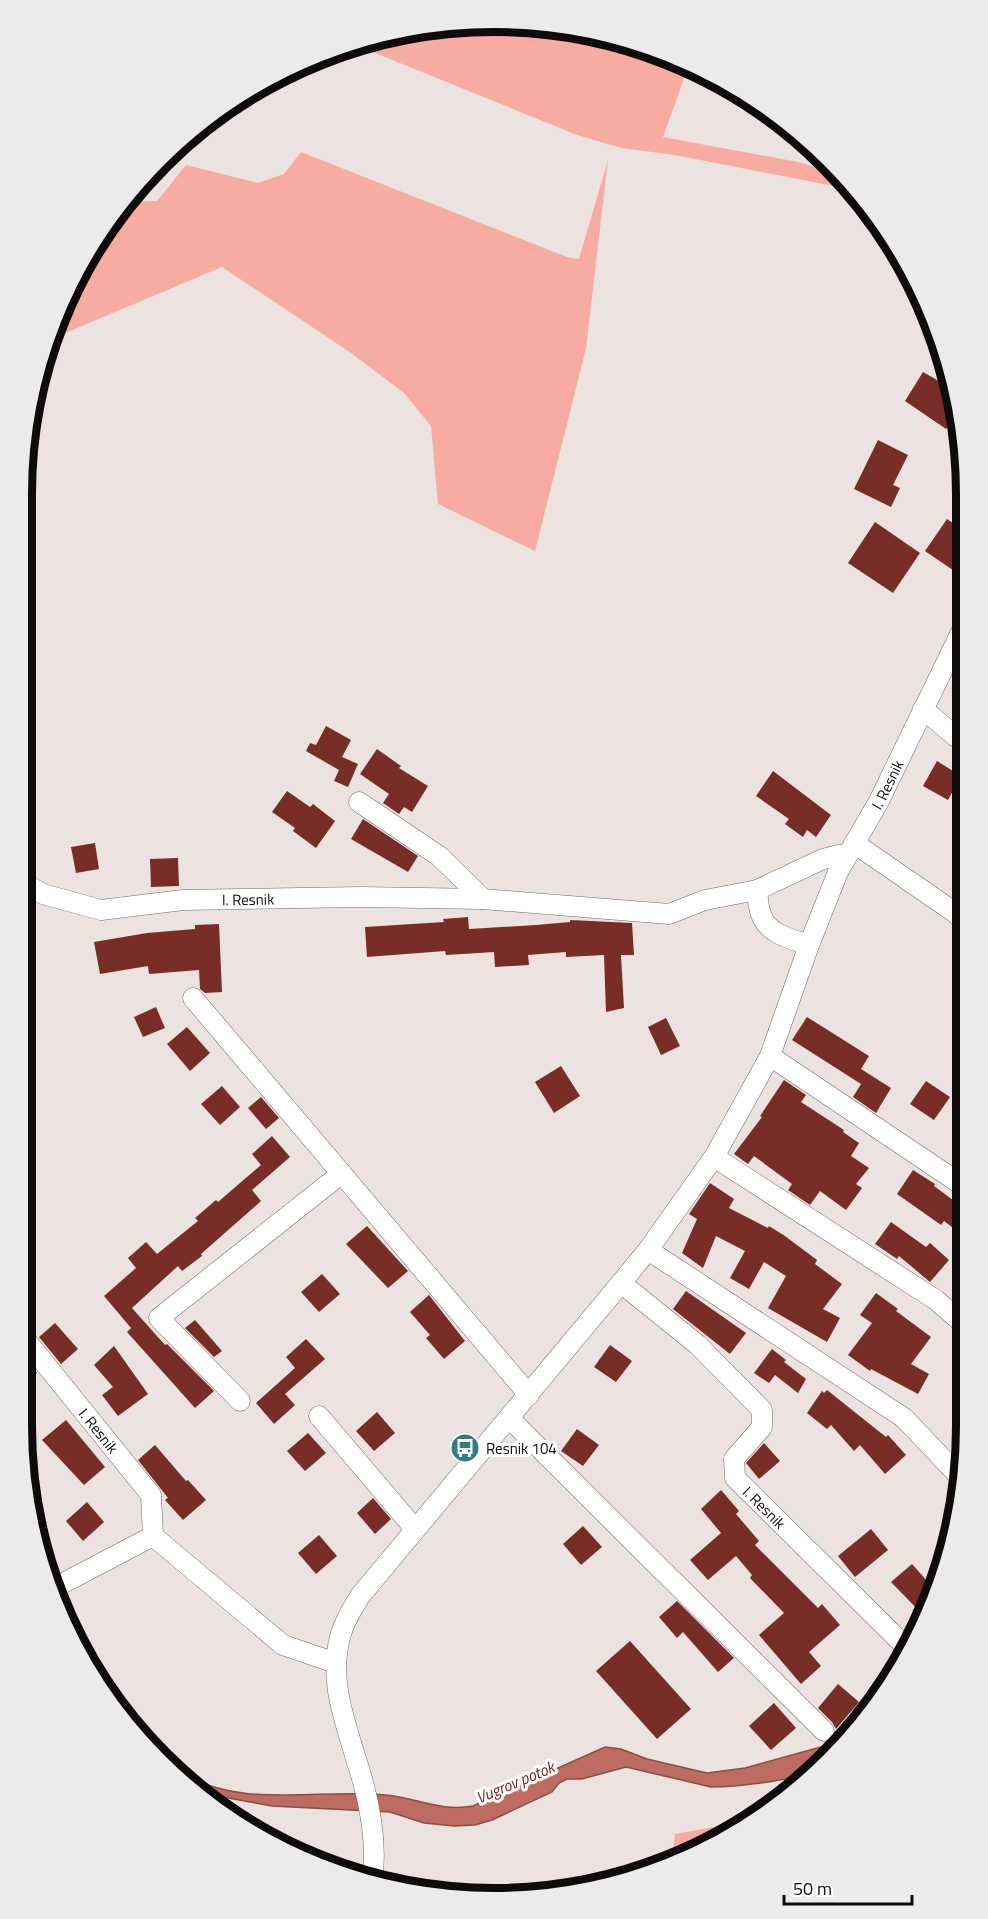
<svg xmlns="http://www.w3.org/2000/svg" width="988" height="1919" font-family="'Titillium Web',sans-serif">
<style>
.green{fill:#f8aca1}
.water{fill:#be6c62;stroke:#894f48;stroke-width:1.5}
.building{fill:#782d26}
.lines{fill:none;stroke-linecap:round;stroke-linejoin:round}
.minor-casing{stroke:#726968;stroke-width:21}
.minor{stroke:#fff;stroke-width:20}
.labels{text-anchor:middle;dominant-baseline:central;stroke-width:6;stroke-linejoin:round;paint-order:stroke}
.street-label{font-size:15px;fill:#0e0b0a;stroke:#fff}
.poi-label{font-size:15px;fill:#0e0b0a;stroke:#fff;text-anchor:start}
.water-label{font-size:16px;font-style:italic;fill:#7e1a15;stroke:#fff}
.rim{fill:none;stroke:#0e0b0a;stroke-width:8}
</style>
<rect width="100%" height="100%" fill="#ece2e0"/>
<g class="green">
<path d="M525 22 600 34 614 44 622 39 689 65 663 137 798 162 839 174 854 190 675 155 621 148 577 135 353 44 433 25Z"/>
<path d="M301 152 567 257 579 259 608 160 586 348 535 551 438 504 431 426 404 393 351 353 222 267 58 336 52 332 70 284 123 202 157 201 186 165 258 183 284 174Z"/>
<path d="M741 1822 703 1849 672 1861 675 1834Z"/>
</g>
<path class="water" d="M842 1741C833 1752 826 1765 812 1771 792 1781 734 1787 711 1787L626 1767 582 1779H567L559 1783 552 1792 492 1820 475 1825 454 1826 424 1823 390 1812 272 1806 206 1794 182 1772C237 1810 323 1788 386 1795 416 1798 442 1812 473 1806L605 1747 621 1749 647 1759 707 1773 745 1768Z"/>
<g class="building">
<path d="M923 372 951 388 958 412 946 429 905 401Z"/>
<path d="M878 440 908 455 893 485 900 488 891 507 854 489Z"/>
<path d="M947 519 963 530V577L925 551Z"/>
<path d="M875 522 920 553 893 593 848 563Z"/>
<path d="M326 726 351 740 342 757 358 764 348 787 334 781 339 770 306 751 310 743 316 745Z"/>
<path d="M377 749 401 766 399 768 428 786 412 812 404 807 399 814 383 803 389 794 360 774Z"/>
<path d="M937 761 961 776 948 800 923 786Z"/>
<path d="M773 771 831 815 816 837 807 830 803 837 785 824 789 819 756 796Z"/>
<path d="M287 791 310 807 313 804 335 821 316 848 293 831 295 828 272 812Z"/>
<path d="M363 819 418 856 408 872 351 839Z"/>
<path d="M95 843 99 869 76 873 71 847Z"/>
<path d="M178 858 179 886 151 887 150 859Z"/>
<path d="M468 917 469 929 536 925 570 922V920L632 923 634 955H621L624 1008 606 1012 604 955 566 957V952L528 955 529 965 495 967 494 952 446 955 445 951 367 957 365 927 444 922 443 919Z"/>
<path d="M219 924 222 992 205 993 200 989 199 970 149 974 148 966 100 974 94 942 147 933 195 929V925Z"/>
<path d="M156 1007 165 1028 143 1037 134 1017Z"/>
<path d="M807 1017 869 1056 861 1069 891 1088 876 1113 853 1097 861 1084 792 1040Z"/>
<path d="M666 1018 680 1046 661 1055 648 1027Z"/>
<path d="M187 1027 210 1053 190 1071 167 1044Z"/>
<path d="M561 1066 580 1096 554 1113 535 1082Z"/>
<path d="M784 1080 806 1095 801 1102 844 1130 843 1132 859 1143 851 1156 869 1168 856 1184 862 1188 846 1210 820 1191 810 1205 788 1190 792 1184 754 1156 748 1164 734 1154 762 1117 760 1116Z"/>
<path d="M926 1081 950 1097 934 1120 910 1104Z"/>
<path d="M222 1086 240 1107 220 1125 201 1104Z"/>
<path d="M261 1097 279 1118 266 1129 248 1108Z"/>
<path d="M272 1136 290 1157 252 1190 261 1201 201 1254 202 1256 182 1271 178 1266 132 1308 165 1345 167 1344 214 1391 195 1408 127 1332 131 1328 104 1296 136 1268 128 1258 146 1242 157 1254 198 1221 195 1218 216 1200 218 1202 261 1165 252 1154Z"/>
<path d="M913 1170 935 1184 934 1186 965 1209V1237L944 1221 941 1225 897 1194Z"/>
<path d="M710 1183 734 1199 729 1208 768 1228 769 1226 785 1236 817 1260 815 1264 842 1284 823 1309 840 1318 827 1342 768 1308 786 1276 764 1262 749 1289 730 1278 745 1251 716 1236 703 1268 682 1253 697 1219 689 1214Z"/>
<path d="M891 1222 926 1247 930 1243 949 1260 930 1282 899 1256 897 1259 875 1244Z"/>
<path d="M367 1226 408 1271 388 1288 346 1244Z"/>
<path d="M322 1274 340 1294 319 1312 301 1292Z"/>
<path d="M686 1291 746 1333 730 1354 673 1309Z"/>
<path d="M876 1293 898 1309 896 1311 931 1337 911 1364 929 1374 918 1394 871 1369 870 1371 848 1355 872 1323 860 1315Z"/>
<path d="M429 1295 465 1341 444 1359 426 1338 430 1335 410 1312Z"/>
<path d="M195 1320 222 1351 214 1357 185 1328Z"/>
<path d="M55 1323 78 1349 61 1364 39 1337Z"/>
<path d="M306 1339 325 1359 285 1394 295 1405 274 1424 256 1403 295 1368 286 1357Z"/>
<path d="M610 1345 632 1361 616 1382 594 1367Z"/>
<path d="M114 1346 148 1394 118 1416 102 1395 113 1387 94 1365Z"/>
<path d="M772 1349 786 1360 784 1362 806 1379 798 1393 775 1375 769 1383 754 1373Z"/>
<path d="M21 1353 37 1373 21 1386Z"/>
<path d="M827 1390 886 1437 888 1435 906 1455 885 1474 860 1445 854 1451 831 1425 827 1429 807 1413 822 1391 824 1393Z"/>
<path d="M377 1412 395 1433 374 1451 356 1431Z"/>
<path d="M66 1420 105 1467 84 1485 42 1440Z"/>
<path d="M577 1429 599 1445 583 1466 561 1451Z"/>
<path d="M308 1433 326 1453 305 1471 287 1451Z"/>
<path d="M764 1443 780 1461 759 1479 746 1463Z"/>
<path d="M155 1445 186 1481 188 1480 206 1500 183 1520 165 1500 168 1498 138 1460Z"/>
<path d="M721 1490 739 1511 736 1514 759 1541 755 1545 818 1608 822 1604 840 1625 809 1652 821 1666 801 1684 759 1635 784 1613 750 1578 752 1575 736 1556 708 1580 690 1560 721 1533 701 1509Z"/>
<path d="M373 1498 391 1519 375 1534 357 1513Z"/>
<path d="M87 1502 104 1522 83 1541 66 1521Z"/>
<path d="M583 1526 602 1547 581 1565 563 1544Z"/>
<path d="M871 1529 888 1550 855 1577 838 1556Z"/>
<path d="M319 1535 337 1556 316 1574 298 1553Z"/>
<path d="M912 1564 935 1590 925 1617 891 1582Z"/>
<path d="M677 1601 734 1658 718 1672 683 1632 677 1638 659 1617Z"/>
<path d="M630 1641 691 1709 657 1739 596 1671Z"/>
<path d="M838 1684 859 1702 836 1729 832 1722 818 1708Z"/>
<path d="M774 1703 796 1728 771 1750 749 1726Z"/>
</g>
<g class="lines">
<g class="minor-casing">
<g id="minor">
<path d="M923 709 955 736 964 741"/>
<path d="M359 802 439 856 483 899"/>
<path d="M854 843 954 912 964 921"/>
<path id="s1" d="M22 882 43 894 101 910 183 900 361 897 483 899 669 914 705 900 757 890 823 859 839 855 846 856"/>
<path d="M757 890C758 898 758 907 761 914 767 934 791 939 809 945"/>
<path d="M193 998 529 1395"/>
<path d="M770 1056 965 1187"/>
<path d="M714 1157 936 1300 966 1326"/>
<path d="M648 1250 904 1418 962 1479"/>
<path id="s2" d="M621 1283 698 1345 762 1410V1427L734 1459 735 1478 908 1649"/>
<path id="s3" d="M21 1334 151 1495 153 1536 283 1645 336 1663"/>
<path d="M240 1401 159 1318 341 1174"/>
<path d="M319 1416 415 1529"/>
<path d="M509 1418 824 1731"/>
<path d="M52 1589 153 1536"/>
<path id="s4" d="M372 1882C378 1841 369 1798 356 1759 344 1718 329 1680 340 1637 344 1622 352 1609 360 1596L621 1283 648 1250 714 1157 770 1056 809 945 838 872 879 801 963 628"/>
</g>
</g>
<use href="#minor" class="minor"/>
</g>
<defs>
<g id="bus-disc" transform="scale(1.5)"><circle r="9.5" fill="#347b85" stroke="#fff"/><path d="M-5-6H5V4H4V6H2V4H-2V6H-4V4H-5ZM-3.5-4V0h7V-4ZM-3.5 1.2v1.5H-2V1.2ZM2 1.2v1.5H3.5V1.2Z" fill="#fff"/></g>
</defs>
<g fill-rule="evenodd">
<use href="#bus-disc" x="465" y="1448"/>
</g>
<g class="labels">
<g class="street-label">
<text stroke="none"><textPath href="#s4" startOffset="1272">I. Resnik</textPath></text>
<text stroke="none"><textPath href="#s1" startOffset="232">I. Resnik</textPath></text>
<text stroke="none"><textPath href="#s3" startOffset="124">I. Resnik</textPath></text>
<text stroke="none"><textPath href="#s2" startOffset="310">I. Resnik</textPath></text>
</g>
<g class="poi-label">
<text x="486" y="1448">Resnik 104</text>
</g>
<g class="water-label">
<text transform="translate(515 1782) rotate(-23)">Vugrov potok</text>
</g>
</g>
<path d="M0 0H988V1919H0ZM494 32H494A462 462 0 0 1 956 494V1426A462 462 0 0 1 494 1888H494A462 462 0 0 1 32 1426V494A462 462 0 0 1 494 32Z" fill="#ecebeb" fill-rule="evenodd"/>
<path class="rim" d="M494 32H494A462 462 0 0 1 956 494V1426A462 462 0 0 1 494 1888H494A462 462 0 0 1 32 1426V494A462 462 0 0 1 494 32Z"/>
<path d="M784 1895v9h128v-9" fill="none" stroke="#0e0b0a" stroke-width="3"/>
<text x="793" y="1895" font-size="18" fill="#0e0b0a" stroke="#ffffff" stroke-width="4.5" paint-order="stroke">50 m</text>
</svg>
